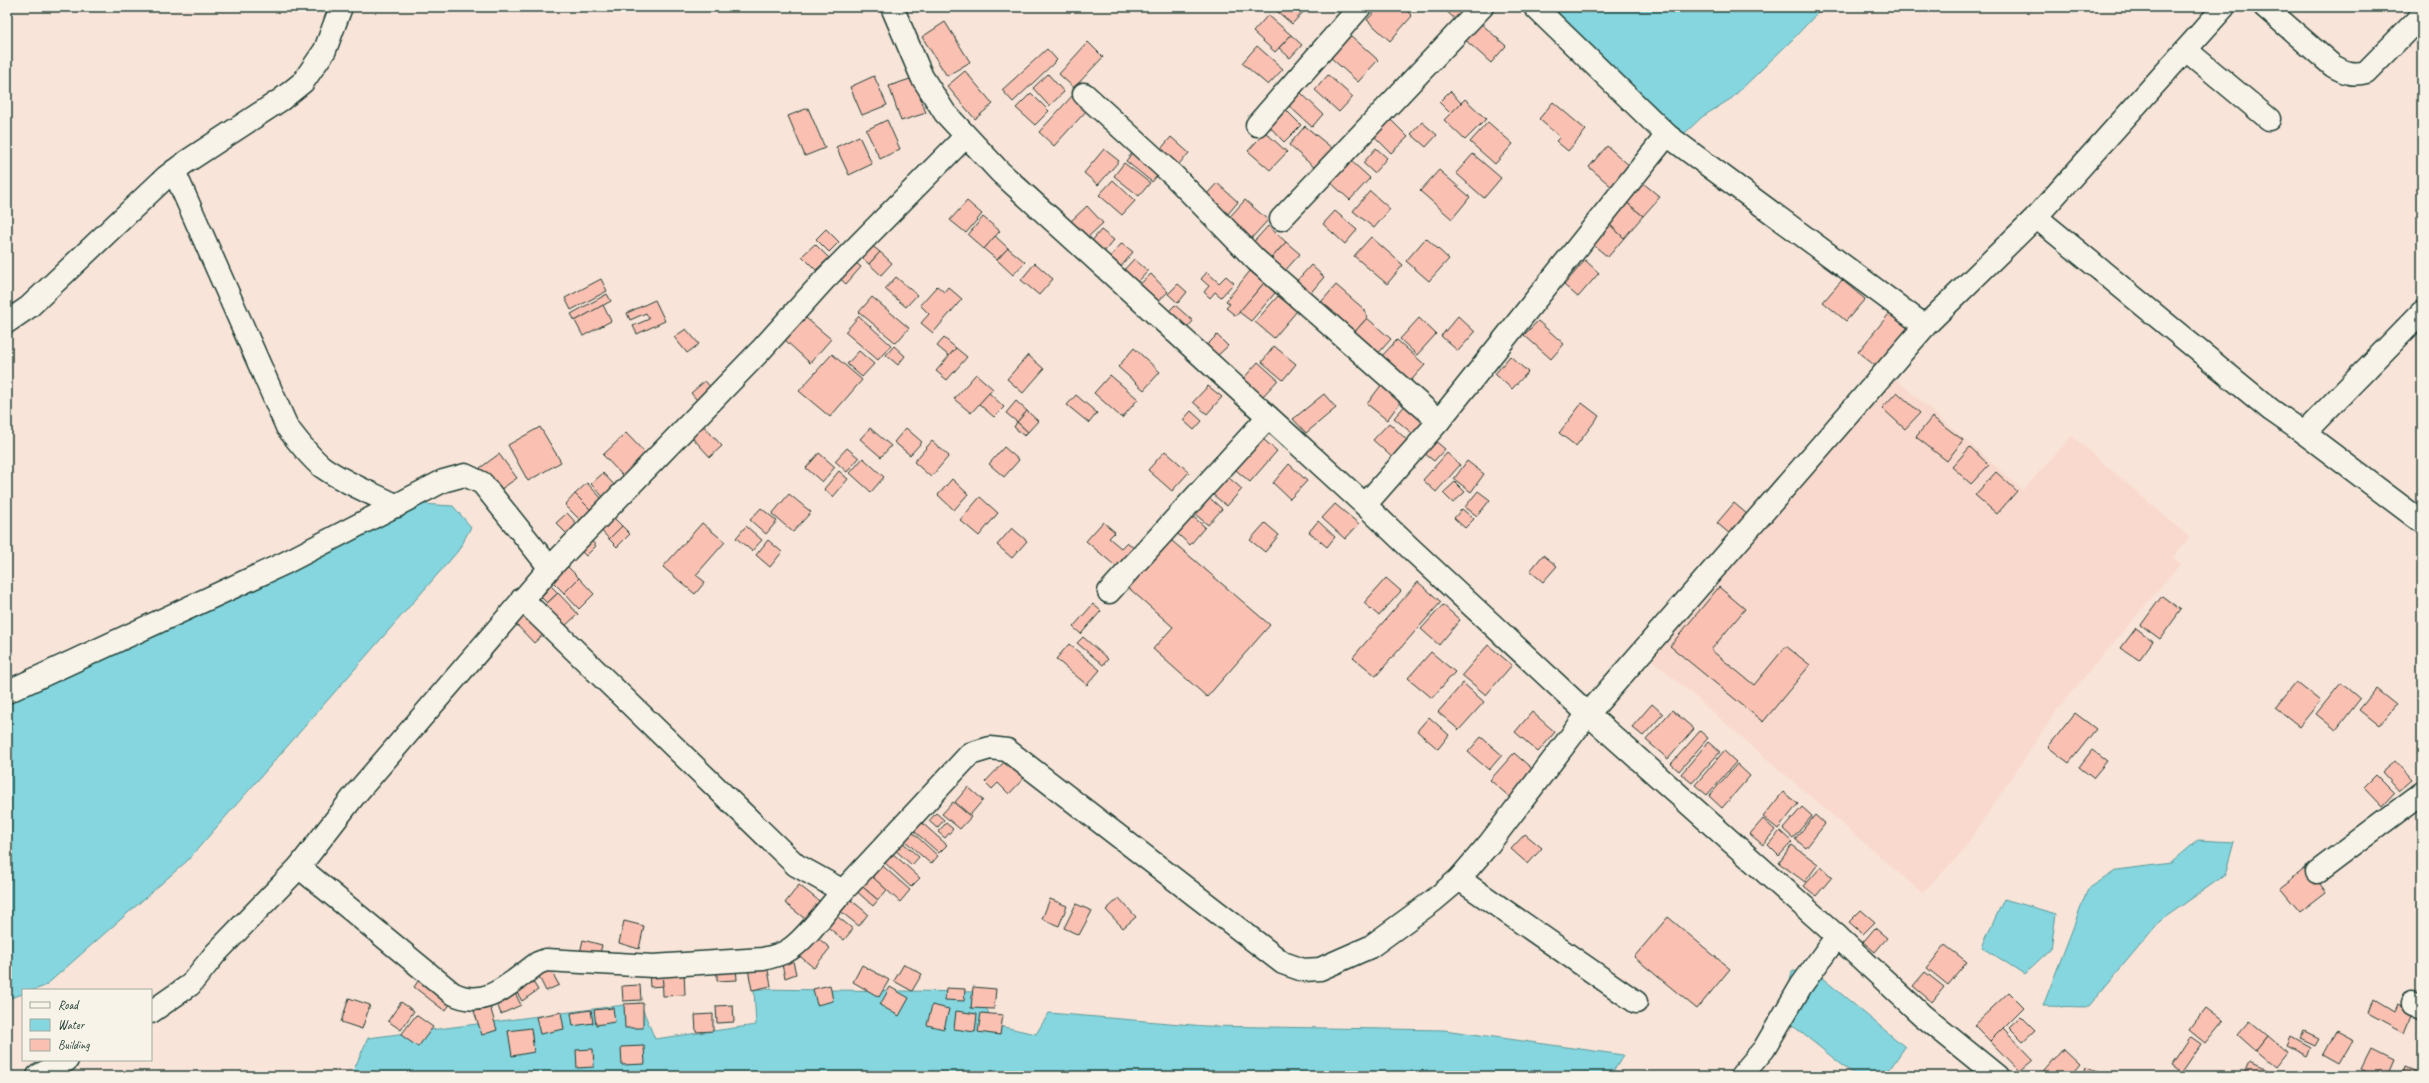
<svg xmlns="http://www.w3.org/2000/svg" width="2429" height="1083" font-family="Caveat,sans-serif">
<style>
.built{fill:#f9d9cd}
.water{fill:#85d6df;stroke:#5c999b}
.building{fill:#fac0b2;stroke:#1f3d34}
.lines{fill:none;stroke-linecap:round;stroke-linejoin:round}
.street-casing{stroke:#1f3d34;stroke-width:25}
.street{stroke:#f7f3e8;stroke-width:22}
</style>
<rect width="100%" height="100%" fill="#f8e4d8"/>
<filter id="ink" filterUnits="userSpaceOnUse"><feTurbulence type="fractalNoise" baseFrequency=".025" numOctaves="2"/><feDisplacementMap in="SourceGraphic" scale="8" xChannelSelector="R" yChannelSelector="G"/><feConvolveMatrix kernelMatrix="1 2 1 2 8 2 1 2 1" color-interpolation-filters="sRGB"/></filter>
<g filter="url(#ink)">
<path class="built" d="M1891 375 2023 490 2072 436 2189 537 2173 557 2180 564 2059 707 1960 855 1922 893 1648 656Z"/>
<g class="water">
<path d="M1543 7H1823L1792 40 1732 98 1702 117 1683 135 1629 93Z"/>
<path d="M406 503 453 506 471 527 458 551 187 861 45 986 34 990H23V994L7 999V690Z"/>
<path d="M2198 840 2234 842 2225 875 2160 921 2088 1007 2043 1006 2088 889 2117 870 2171 863Z"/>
<path d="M2004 899 2056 914 2051 949 2024 974 1982 947Z"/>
<path d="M1792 971 1815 972 1905 1047 1885 1076H1856L1783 1018Z"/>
<path d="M754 989 979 992 994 1025 1036 1034 1049 1013 1205 1026 1444 1030 1623 1055 1610 1076H351L368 1038 640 1003 655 1039 756 1025Z"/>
</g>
<g class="building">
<path d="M1272 7H1302L1305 10 1292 24Z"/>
<path d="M1379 7H1403L1412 16 1390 41 1367 20Z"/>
<path d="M1442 7H1472L1458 22Z"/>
<path d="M1268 15 1291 35 1275 52 1253 32Z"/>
<path d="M1476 19 1506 46 1491 63 1461 36Z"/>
<path d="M945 22 970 62 947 76 922 37Z"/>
<path d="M1291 35 1302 45 1290 58 1279 48Z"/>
<path d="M1350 35 1378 60 1358 82 1330 57Z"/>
<path d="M1088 42 1103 57 1074 88 1059 74Z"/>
<path d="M1257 46 1283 69 1268 85 1242 63Z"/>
<path d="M1047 49 1057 60 1013 102 1002 90Z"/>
<path d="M965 71 993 104 975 119 947 86Z"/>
<path d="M1048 74 1064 92 1049 106 1033 88Z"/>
<path d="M1328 75 1353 97 1339 112 1315 90Z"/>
<path d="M874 76 887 105 862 115 850 87Z"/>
<path d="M913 78 926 113 901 121 889 86Z"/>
<path d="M1450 91 1461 103 1451 114 1439 102Z"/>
<path d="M1300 92 1323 114 1312 127 1288 105Z"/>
<path d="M1031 93 1049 111 1035 125 1016 108Z"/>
<path d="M1073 95 1088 109 1054 146 1039 132Z"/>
<path d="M1465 99 1486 119 1465 140 1444 120Z"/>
<path d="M1553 102 1586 130 1568 151 1556 141 1560 137 1539 119Z"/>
<path d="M808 108 825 148 805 156 788 116Z"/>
<path d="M1286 110 1301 125 1284 142 1269 126Z"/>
<path d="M1388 117 1408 137 1391 153 1371 133Z"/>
<path d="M887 120 900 149 880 159 866 130Z"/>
<path d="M1422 122 1437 135 1426 147 1411 134Z"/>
<path d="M1488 122 1513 144 1495 164 1470 142Z"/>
<path d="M1305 126 1333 149 1316 169 1289 145Z"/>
<path d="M1265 132 1287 152 1270 170 1248 151Z"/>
<path d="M859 136 872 164 849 175 836 147Z"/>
<path d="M1171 137 1189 153 1177 166 1160 150Z"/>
<path d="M1607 146 1631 167 1613 188 1589 167Z"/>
<path d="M1376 148 1387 158 1374 173 1363 163Z"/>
<path d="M1104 149 1119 161 1098 185 1084 173Z"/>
<path d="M1135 149 1161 171 1152 182 1126 161Z"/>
<path d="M1473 154 1501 178 1484 198 1456 173Z"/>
<path d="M1350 160 1370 178 1350 200 1330 182Z"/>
<path d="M1124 163 1150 183 1139 196 1114 176Z"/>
<path d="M1439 170 1470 197 1452 219 1420 191Z"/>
<path d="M1113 180 1135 201 1122 215 1099 195Z"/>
<path d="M1217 183 1238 202 1227 215 1205 196Z"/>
<path d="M1643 183 1660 197 1643 216 1626 202Z"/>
<path d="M1370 191 1390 209 1374 228 1353 211Z"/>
<path d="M1245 200 1268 220 1249 241 1226 221Z"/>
<path d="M967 201 982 214 966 233 950 220Z"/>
<path d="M1626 202 1643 216 1624 238 1608 223Z"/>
<path d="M1087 206 1103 223 1087 238 1071 221Z"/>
<path d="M1335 211 1357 230 1345 244 1323 224Z"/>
<path d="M983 217 1000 231 984 249 968 235Z"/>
<path d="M1608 223 1624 238 1608 257 1591 243Z"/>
<path d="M1268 226 1286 242 1268 262 1250 246Z"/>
<path d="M826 229 839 242 829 252 816 239Z"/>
<path d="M1101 230 1114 240 1103 253 1091 242Z"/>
<path d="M995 236 1008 248 997 260 984 249Z"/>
<path d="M1371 237 1403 265 1387 284 1354 256Z"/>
<path d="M1426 238 1449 259 1429 281 1406 261Z"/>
<path d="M867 242 880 252 869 264 857 254Z"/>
<path d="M1286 242 1300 254 1282 274 1268 262Z"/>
<path d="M1122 243 1133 252 1119 269 1108 259Z"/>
<path d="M815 244 829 258 816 270 802 256Z"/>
<path d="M1008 248 1025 262 1013 275 997 260Z"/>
<path d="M880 252 892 263 881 275 869 264Z"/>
<path d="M850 258 861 267 846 284 836 275Z"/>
<path d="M1134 259 1148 271 1136 284 1122 272Z"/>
<path d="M1585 260 1599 273 1578 297 1564 285Z"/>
<path d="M1035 263 1053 279 1039 295 1021 280Z"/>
<path d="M1311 265 1324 277 1308 296 1294 284Z"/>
<path d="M1250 271 1264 283 1236 316 1226 308 1230 304 1226 301Z"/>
<path d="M1207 272 1219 283 1226 276 1234 283 1221 297 1215 292 1210 298 1204 292 1209 286 1201 279Z"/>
<path d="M1151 274 1168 292 1155 304 1138 286Z"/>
<path d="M896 277 917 295 906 307 885 289Z"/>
<path d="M601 279 607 291 571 310 565 298Z"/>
<path d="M1842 280 1865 299 1846 321 1823 302Z"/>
<path d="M1264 283 1275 293 1251 321 1239 312Z"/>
<path d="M1178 284 1187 292 1178 303 1168 294Z"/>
<path d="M1336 285 1365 310 1367 318 1351 336 1316 308Z"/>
<path d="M937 286 944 292 948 287 962 299 933 333 921 323 929 314 920 305Z"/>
<path d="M607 294 611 301 575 321 571 314Z"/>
<path d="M1278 296 1297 311 1274 338 1255 322Z"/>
<path d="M872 297 909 328 896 343 859 312Z"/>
<path d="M655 300 665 321 637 334 633 326 649 319 646 313 630 320 627 313Z"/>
<path d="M603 305 611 321 583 336 575 321Z"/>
<path d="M1175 305 1193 321 1186 329 1167 313Z"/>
<path d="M1893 309 1914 326 1879 369 1858 352Z"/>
<path d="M800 313 831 339 810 363 785 340 793 331 787 326Z"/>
<path d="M859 316 891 345 878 360 845 332Z"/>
<path d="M1458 316 1475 332 1458 351 1441 336Z"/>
<path d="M1367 318 1391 339 1375 357 1351 336Z"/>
<path d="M1419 318 1436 334 1417 355 1400 339Z"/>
<path d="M1538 321 1564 344 1551 359 1524 335Z"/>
<path d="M686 329 699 344 687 353 674 337Z"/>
<path d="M1217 335 1228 346 1217 356 1207 345Z"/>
<path d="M944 338 956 348 949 356 937 346Z"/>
<path d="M1397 340 1425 365 1406 386 1377 361Z"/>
<path d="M894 346 905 356 898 365 886 355Z"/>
<path d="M1274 346 1296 364 1283 380 1262 362Z"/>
<path d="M956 348 967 357 947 380 936 371Z"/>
<path d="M1134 348 1160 372 1144 390 1118 367Z"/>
<path d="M859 351 874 364 862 377 847 364Z"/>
<path d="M832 354 862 380 830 417 799 391Z"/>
<path d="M1028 355 1044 369 1023 393 1007 379Z"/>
<path d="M1510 356 1528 372 1512 389 1495 374Z"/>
<path d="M1258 362 1278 380 1263 396 1243 379Z"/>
<path d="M976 374 993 389 971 413 954 399Z"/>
<path d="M1110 375 1138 399 1122 418 1094 393Z"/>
<path d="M705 381 717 394 703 407 691 393Z"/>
<path d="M1382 384 1402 400 1387 420 1367 404Z"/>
<path d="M1208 386 1222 397 1207 414 1193 402Z"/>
<path d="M1897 392 1920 413 1905 429 1882 408Z"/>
<path d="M989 393 1004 407 994 417 979 404Z"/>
<path d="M1324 394 1336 408 1306 433 1293 419Z"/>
<path d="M1076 395 1097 413 1089 423 1067 405Z"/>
<path d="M1016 401 1027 411 1017 422 1006 413Z"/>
<path d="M1409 401 1428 419 1414 435 1394 418Z"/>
<path d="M1582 403 1599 416 1576 446 1559 433Z"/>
<path d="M1027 411 1038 421 1028 432 1017 422Z"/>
<path d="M1191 411 1202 421 1194 430 1183 420Z"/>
<path d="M1932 417 1963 440 1947 461 1916 437Z"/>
<path d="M700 422 722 446 710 457 688 433Z"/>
<path d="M1017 422 1028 432 1024 436 1014 427Z"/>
<path d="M1389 423 1410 443 1395 460 1373 440Z"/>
<path d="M540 427 561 462 528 481 508 445Z"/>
<path d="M870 428 891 446 881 457 860 439Z"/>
<path d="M906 428 922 442 910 455 894 442Z"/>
<path d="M626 433 647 455 624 477 603 455Z"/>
<path d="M1257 434 1277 451 1250 482 1230 465Z"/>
<path d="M1434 440 1445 449 1434 461 1424 453Z"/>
<path d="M932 441 949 456 931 477 914 462Z"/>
<path d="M1004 447 1019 460 1004 477 989 464Z"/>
<path d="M1970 447 1989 465 1971 484 1952 467Z"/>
<path d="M847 448 859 458 847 472 835 461Z"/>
<path d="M1165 451 1189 472 1172 491 1148 470Z"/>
<path d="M819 453 835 467 822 482 806 468Z"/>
<path d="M1447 453 1460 465 1436 492 1423 480Z"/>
<path d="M499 454 517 478 497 492 480 468Z"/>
<path d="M863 458 884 477 871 492 850 473Z"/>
<path d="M1467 461 1484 474 1471 492 1454 479Z"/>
<path d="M1289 464 1307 481 1290 499 1273 483Z"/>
<path d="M839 471 848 479 833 497 824 489Z"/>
<path d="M1222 472 1242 489 1227 506 1207 490Z"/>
<path d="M1996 472 2017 491 1997 514 1975 495Z"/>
<path d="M603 473 618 489 606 500 591 484Z"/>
<path d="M952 479 968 494 954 510 938 495Z"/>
<path d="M1455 482 1465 492 1453 503 1443 493Z"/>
<path d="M587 483 603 500 592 511 575 494Z"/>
<path d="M1478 491 1490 500 1477 516 1465 507Z"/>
<path d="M1203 492 1222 509 1208 525 1189 509Z"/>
<path d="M575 494 592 511 581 521 565 505Z"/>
<path d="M789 494 811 512 793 532 772 514Z"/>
<path d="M980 497 998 513 979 536 960 520Z"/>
<path d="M1734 503 1748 515 1731 535 1717 523Z"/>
<path d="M1335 504 1359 524 1345 539 1322 518Z"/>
<path d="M761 508 777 521 766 534 750 520Z"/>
<path d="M1462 509 1474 519 1465 528 1454 518Z"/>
<path d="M1185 510 1205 527 1190 545 1170 527Z"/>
<path d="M567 513 579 526 569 536 556 523Z"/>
<path d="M613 517 622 526 609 539 600 529Z"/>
<path d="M1318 521 1335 537 1327 547 1309 532Z"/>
<path d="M1103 522 1115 532 1109 538 1121 548 1127 542 1137 551 1120 570 1086 541Z"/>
<path d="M702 523 725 542 696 575 705 582 695 594 663 567Z"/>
<path d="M1265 523 1279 535 1265 552 1250 540Z"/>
<path d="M622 526 630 534 617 547 609 539Z"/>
<path d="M746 526 762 540 752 551 736 538Z"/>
<path d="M1012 528 1027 541 1012 558 997 545Z"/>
<path d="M1165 535 1270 625 1207 697 1153 649 1173 627 1123 583Z"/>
<path d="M588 537 596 546 586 556 577 547Z"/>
<path d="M768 540 782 552 770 567 756 555Z"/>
<path d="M1543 555 1557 566 1543 582 1530 571Z"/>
<path d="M563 562 579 578 564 593 548 577Z"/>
<path d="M579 578 594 594 579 609 564 593Z"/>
<path d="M1386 578 1401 591 1379 616 1364 603Z"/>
<path d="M1418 582 1441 602 1376 676 1353 657Z"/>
<path d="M551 586 558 593 547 603 541 597Z"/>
<path d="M1719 587 1745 609 1711 650 1754 685 1786 646 1810 665 1763 722 1670 646Z"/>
<path d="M558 593 578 614 564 627 544 606Z"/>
<path d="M2162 596 2181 610 2160 639 2141 625Z"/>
<path d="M1093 604 1101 611 1081 634 1073 627Z"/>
<path d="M1443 605 1460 620 1439 645 1421 629Z"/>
<path d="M525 609 547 631 534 643 513 621Z"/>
<path d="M2136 628 2153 641 2139 660 2121 648Z"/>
<path d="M1083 637 1108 659 1103 665 1077 643Z"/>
<path d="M1069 644 1100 670 1087 685 1056 659Z"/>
<path d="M1488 645 1512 665 1486 695 1462 675Z"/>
<path d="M1431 652 1455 672 1432 698 1408 678Z"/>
<path d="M2296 682 2320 701 2299 727 2275 708Z"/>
<path d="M1463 683 1484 702 1459 730 1438 712Z"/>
<path d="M2341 683 2360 699 2336 730 2316 714Z"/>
<path d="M2376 689 2396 705 2379 726 2359 710Z"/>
<path d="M1652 704 1663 714 1643 736 1632 727Z"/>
<path d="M1672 710 1694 729 1668 759 1646 740Z"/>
<path d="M1532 712 1555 732 1538 752 1515 732Z"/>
<path d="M2075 713 2096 729 2069 763 2048 747Z"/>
<path d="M1429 717 1449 735 1438 749 1417 731Z"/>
<path d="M1700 731 1708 738 1679 771 1671 764Z"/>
<path d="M1481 737 1502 755 1489 770 1468 752Z"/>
<path d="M1708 742 1720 752 1692 783 1681 774Z"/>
<path d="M2092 750 2107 761 2093 778 2079 767Z"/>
<path d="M1724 751 1736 762 1707 795 1695 785Z"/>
<path d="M1514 753 1536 772 1512 799 1490 780Z"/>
<path d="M1005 761 1024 778 1009 794 998 783 992 789 985 782Z"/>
<path d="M2395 761 2412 780 2399 791 2382 772Z"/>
<path d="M1737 764 1750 776 1722 808 1709 796Z"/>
<path d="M2376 775 2394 793 2382 806 2364 787Z"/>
<path d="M968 787 983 800 970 815 955 802Z"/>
<path d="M1783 792 1798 804 1778 829 1763 817Z"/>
<path d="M953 802 971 817 960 829 942 814Z"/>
<path d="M1802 807 1812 816 1793 838 1783 829Z"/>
<path d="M936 813 944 820 937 828 929 821Z"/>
<path d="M1815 815 1825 824 1806 848 1795 839Z"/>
<path d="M1763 819 1775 830 1763 845 1750 834Z"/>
<path d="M921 822 947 845 939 853 913 830Z"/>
<path d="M946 823 953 829 945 838 938 832Z"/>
<path d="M1780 831 1792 842 1779 856 1768 845Z"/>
<path d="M912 832 938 856 931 864 904 840Z"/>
<path d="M1525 834 1542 848 1528 864 1511 849Z"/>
<path d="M901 841 919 857 912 865 894 849Z"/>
<path d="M1792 845 1818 864 1805 882 1779 863Z"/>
<path d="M891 852 920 878 911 887 883 861Z"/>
<path d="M877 861 910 890 900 902 867 872Z"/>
<path d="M1821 867 1832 877 1816 896 1804 886Z"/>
<path d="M2307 867 2326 892 2300 912 2280 888Z"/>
<path d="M867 872 887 890 878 900 858 883Z"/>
<path d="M858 883 878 900 873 906 853 888Z"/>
<path d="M799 885 823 904 809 922 785 903Z"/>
<path d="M845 895 868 914 859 926 835 907Z"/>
<path d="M1119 898 1136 917 1123 928 1106 910Z"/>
<path d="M1050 899 1067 906 1059 926 1042 919Z"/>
<path d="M1076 904 1092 911 1079 935 1064 928Z"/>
<path d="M1861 910 1875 922 1863 934 1849 922Z"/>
<path d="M834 914 853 929 844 940 825 925Z"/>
<path d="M1668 917 1730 969 1697 1009 1634 957Z"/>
<path d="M624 921 644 926 639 949 619 943Z"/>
<path d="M1875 928 1887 938 1875 952 1863 942Z"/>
<path d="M812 933 830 948 814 968 796 953Z"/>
<path d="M583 940 602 945 598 962 579 957Z"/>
<path d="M1945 945 1967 962 1948 985 1927 968Z"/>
<path d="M792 957 796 974 785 978 781 960Z"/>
<path d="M904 964 922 974 912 991 894 981Z"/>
<path d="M767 965 771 986 752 990 748 969Z"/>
<path d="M862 965 889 980 879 997 853 982Z"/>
<path d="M549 967 559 985 546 991 537 973Z"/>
<path d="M736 967 737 980 717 981V968Z"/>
<path d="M684 971 685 995 663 996 662 972Z"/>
<path d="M662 972 663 986 650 987 649 973Z"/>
<path d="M1925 972 1944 987 1932 1002 1913 986Z"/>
<path d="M423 974 455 998 445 1011 414 987Z"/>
<path d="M530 977 538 990 522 1001 514 988Z"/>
<path d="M640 985 641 1000 623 1001 622 986Z"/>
<path d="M830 985 833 1001 817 1005 813 989Z"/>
<path d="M890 987 909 998 899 1016 880 1005Z"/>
<path d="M973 987 996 989 994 1009 971 1008Z"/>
<path d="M946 988 965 989 964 1001 945 1000Z"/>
<path d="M2009 992 2024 1007 1990 1041 1974 1025Z"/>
<path d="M515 993 521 1005 501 1014 496 1001Z"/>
<path d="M349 998 370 1005 362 1029 341 1022Z"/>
<path d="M2374 999 2394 1011 2397 1004 2413 1010 2404 1032 2369 1013Z"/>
<path d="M401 1002 414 1011 401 1030 388 1021Z"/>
<path d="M489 1003 497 1030 482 1035 473 1008Z"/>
<path d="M643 1003V1028H625L624 1004Z"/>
<path d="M733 1005 734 1022 717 1023 716 1006Z"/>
<path d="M932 1005 949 1009 944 1029 927 1025Z"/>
<path d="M613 1008 615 1022 596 1025 594 1010Z"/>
<path d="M2206 1008 2223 1021 2205 1043 2189 1030Z"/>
<path d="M591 1010 593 1023 573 1026 571 1013Z"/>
<path d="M956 1011 977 1014 975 1032 954 1029Z"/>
<path d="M561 1012 564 1029 540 1034 536 1017Z"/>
<path d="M981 1013 1003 1015 1000 1035 978 1032Z"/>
<path d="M713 1014V1031L696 1032 695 1015Z"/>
<path d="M416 1015 433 1027 418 1047 401 1035Z"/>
<path d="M2021 1016 2035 1030 2023 1041 2009 1027Z"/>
<path d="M2250 1021 2268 1036 2256 1051 2238 1035Z"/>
<path d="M531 1028 534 1052 512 1056 508 1031Z"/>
<path d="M2003 1028 2033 1059 2019 1071 1990 1041Z"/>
<path d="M2336 1031 2353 1040 2340 1062 2324 1053Z"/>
<path d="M2304 1032 2319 1039 2315 1046 2300 1039Z"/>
<path d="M2268 1036 2287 1052 2275 1067 2256 1051Z"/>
<path d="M2191 1037 2201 1044 2182 1072 2172 1065Z"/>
<path d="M2291 1037 2311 1048 2307 1056 2287 1046Z"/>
<path d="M644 1046 645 1064 622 1065 621 1047Z"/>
<path d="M593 1049 594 1067 577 1068 576 1050Z"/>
<path d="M2063 1049 2079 1064 2069 1076H2040Z"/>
<path d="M2371 1049 2393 1060 2386 1076H2375L2361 1069Z"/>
<path d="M2249 1063 2271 1073 2269 1076H2243Z"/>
<path d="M2085 1067 2115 1076H2082Z"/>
<path d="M2405 1067 2422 1074V1076H2402Z"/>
</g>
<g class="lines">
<g class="street-casing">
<g id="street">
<path d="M892 7 922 77 945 113 1000 172 1365 505 1409 547 1588 714 1837 936 1922 1015 1997 1076"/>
<path d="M1535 7 1667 135 1925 326"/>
<path d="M2265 7 2333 66C2344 72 2353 76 2366 72L2422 15"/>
<path d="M2186 50 2269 119"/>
<path d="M1084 94 1174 176 1256 260 1439 421"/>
<path d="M1257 125 1360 7"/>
<path d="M174 171 287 427C297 440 308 455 321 466 344 483 372 493 397 506"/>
<path d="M2036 217 2271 410 2304 433 2422 312"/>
<path d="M1281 219 1482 7"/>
<path d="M7 322 29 307 166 177 186 162 282 99 303 82 325 50 341 7"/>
<path d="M2304 433 2422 522"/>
<path d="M1365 505 1439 421 1667 135"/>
<path d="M1109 592 1268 417"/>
<path d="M522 599 796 865 843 891 970 754 990 748 1007 750 1283 963 1303 970 1320 969 1370 947 1433 901 1459 879 1489 844 1588 714 1925 326 2036 217 2224 7"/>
<path d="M7 692 285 563 443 481 465 475 482 483 550 568 761 350 825 279 965 137"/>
<path d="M299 867 452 993C486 1011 511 982 538 963L546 960 653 966 763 959C771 957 780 955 787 951 804 942 830 906 843 891"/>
<path d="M2317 872 2422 793"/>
<path d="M1459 879 1636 1002"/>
<path d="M2413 1003 2422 1007"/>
<path d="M151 1012 190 985 215 954 299 867 354 796 550 568"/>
<path d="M38 1076 67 1060"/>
<path d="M1741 1076 1764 1049 1801 986 1837 936"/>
</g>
</g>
<use href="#street" class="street"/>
</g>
</g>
<rect width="2429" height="1083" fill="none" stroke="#f7f3e8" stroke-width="24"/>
<rect x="12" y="12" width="2405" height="1059" fill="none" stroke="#1f3d34" stroke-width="1.5" filter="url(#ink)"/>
<rect x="22" y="989" width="130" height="72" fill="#f7f3e8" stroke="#a1aaa0"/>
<rect x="30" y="1002" width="20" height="6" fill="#f7f3e8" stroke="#a1aaa0"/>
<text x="58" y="1009" font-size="12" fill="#1f3d34">Road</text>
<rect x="30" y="1019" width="20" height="12" fill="#85d6df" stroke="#a1aaa0"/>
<text x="58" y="1029" font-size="12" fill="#1f3d34">Water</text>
<rect x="30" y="1039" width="20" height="12" fill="#fac0b2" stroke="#a1aaa0"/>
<text x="58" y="1049" font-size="12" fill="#1f3d34">Building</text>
</svg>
